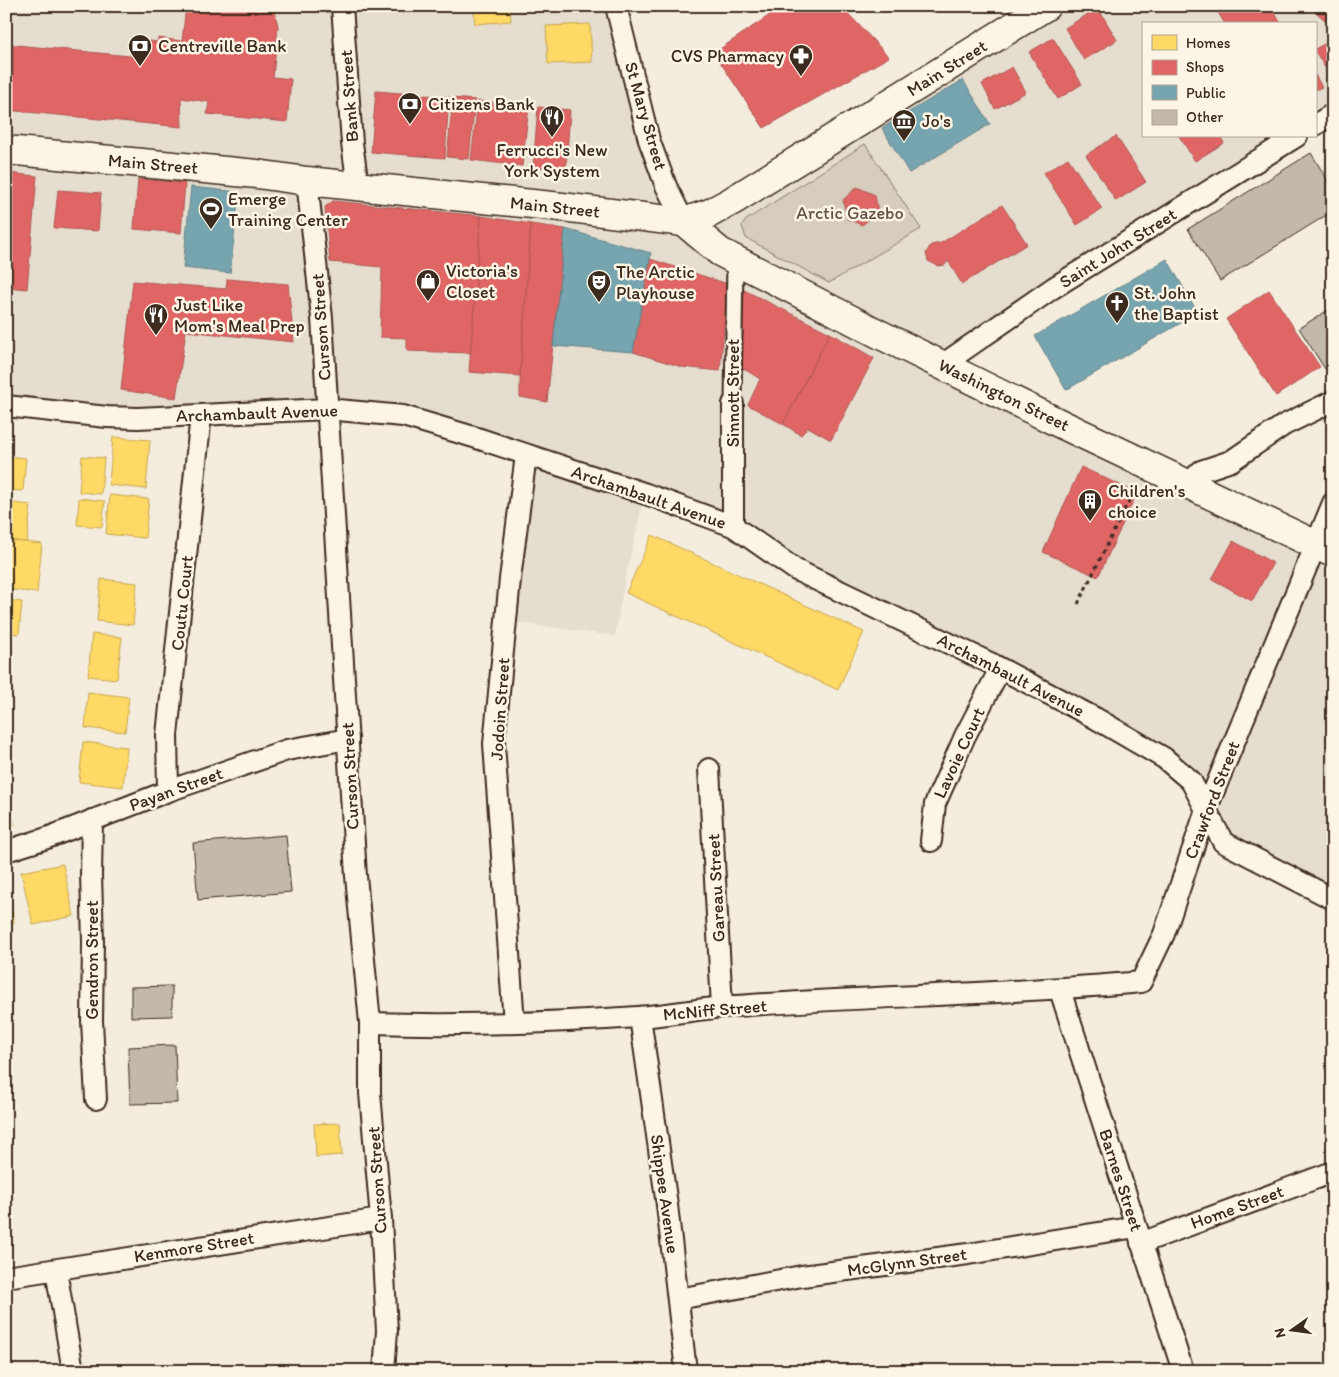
<svg xmlns="http://www.w3.org/2000/svg" width="1339" height="1377" font-family="Itim,sans-serif">
<style>
.built{fill:#e5ddce}
.green{fill:#d6cdbd;stroke:#887c6e}
.homes{fill:#ffd966;stroke:#c4a450}
.shops{fill:#e06666;stroke:#ae5450}
.public{fill:#76a5af;stroke:#648084}
.building{fill:#c3b9aa;stroke:#3b2a1e}
.lines{fill:none;stroke-linecap:round;stroke-linejoin:round}
.pedestrian-casing{stroke:#3b2a1e;stroke-width:19}
.minor-casing{stroke:#3b2a1e;stroke-width:24}
.secondary-casing{stroke:#3b2a1e;stroke-width:31}
.path{stroke:#3b2a1e;stroke-width:3;stroke-dasharray:4 4;stroke-linecap:butt}
.pedestrian{stroke:#fcf5e5;stroke-width:15}
.minor{stroke:#fcf5e5;stroke-width:20}
.secondary{stroke:#fcf5e5;stroke-width:28}
.labels{text-anchor:middle;dominant-baseline:central;stroke-width:5;stroke-linejoin:round;paint-order:stroke}
.poi-label{font-size:18px;fill:#3b2a1e;stroke:#fcf5e5;text-anchor:start}
.street-label{font-size:18px;fill:#3b2a1e;stroke:#fcf5e5}
.park-label{font-size:18px;fill:#625346;stroke:#fcf5e5}
</style>
<rect width="100%" height="100%" fill="#f4eddd"/>
<filter id="ink" filterUnits="userSpaceOnUse"><feTurbulence type="fractalNoise" baseFrequency=".02" numOctaves="2"/><feDisplacementMap in="SourceGraphic" scale="10" xChannelSelector="R" yChannelSelector="G"/><feConvolveMatrix kernelMatrix="1 2 1 2 8 2 1 2 1" color-interpolation-filters="sRGB"/></filter>
<g filter="url(#ink)">
<path class="built" d="M6 6H614L673 224 1043 6H1333V113L1315 124V24H1143V136H1295L952 356 1333 550V901L1232 849 1184 775 736 531 643 502 624 584 615 636 505 621 524 454 411 418H111L6 404Z"/>
<path class="green" d="M865 144 921 229 829 283 746 238 742 226 746 220Z"/>
<g class="homes">
<path d="M474 6H510L511 21 475 24Z"/>
<path d="M590 24 592 62 548 64 546 26Z"/>
<path d="M113 437 150 440 146 489 109 485Z"/>
<path d="M6 456 26 458 23 491 6 490Z"/>
<path d="M82 456 104 458 101 494 79 492Z"/>
<path d="M110 495 149 499 145 538 106 534Z"/>
<path d="M79 498 105 501 102 527 77 525Z"/>
<path d="M6 502 31 505 27 542 6 540Z"/>
<path d="M652 535 864 632 838 690 626 593Z"/>
<path d="M6 540 42 544 37 593 6 589Z"/>
<path d="M101 579 137 583 133 625 97 621Z"/>
<path d="M6 600 22 602 19 634 6 632Z"/>
<path d="M92 634 122 637 117 679 88 676Z"/>
<path d="M88 692 129 697 125 732 85 728Z"/>
<path d="M83 742 127 747 123 787 79 782Z"/>
<path d="M7 796 15 825 6 828V797Z"/>
<path d="M63 864 74 916 33 925 21 872Z"/>
<path d="M6 877 14 923 6 925Z"/>
<path d="M340 1123 342 1155 316 1157 314 1124Z"/>
</g>
<g class="shops">
<path d="M186 6H273L278 26 273 77 291 79 287 122 207 114 209 102 181 98 182 127 6 110V44L140 57 141 40 158 42V38L182 41Z"/>
<path d="M783 6H841L889 57 764 128 714 53Z"/>
<path d="M1214 6H1271L1281 24H1225Z"/>
<path d="M1333 6V27L1310 7 1311 6Z"/>
<path d="M1098 8 1117 40 1084 60 1065 28Z"/>
<path d="M1053 38 1082 84 1058 99 1029 52Z"/>
<path d="M1333 39V81L1315 51V49Z"/>
<path d="M1012 67 1026 92 995 109 982 84Z"/>
<path d="M1315 75 1322 87 1315 90Z"/>
<path d="M376 91 449 97 445 158 371 152Z"/>
<path d="M453 98 475 100 469 159 447 157Z"/>
<path d="M478 101 529 107 522 166 471 160Z"/>
<path d="M538 107 570 110 566 169 533 167Z"/>
<path d="M1116 136 1146 182 1116 201 1086 155Z"/>
<path d="M1179 136H1220L1224 143 1195 161Z"/>
<path d="M1068 158 1102 209 1077 225 1044 173Z"/>
<path d="M6 173 37 176 27 289 6 287Z"/>
<path d="M138 179 185 183 181 233 134 229Z"/>
<path d="M857 187 875 195 878 212 862 225 847 219 843 200Z"/>
<path d="M58 190 101 193 98 231 54 228Z"/>
<path d="M333 201 481 216 471 353 407 351V338L380 337 382 267 330 262 325 207Z"/>
<path d="M1002 205 1027 244 962 284 948 261 945 265 938 266 928 261 926 253 931 245 941 243Z"/>
<path d="M481 216 531 224 520 376 469 372Z"/>
<path d="M531 224 565 229 547 402 520 397V376Z"/>
<path d="M650 259 728 284 720 371 682 367 633 352Z"/>
<path d="M227 279 288 284 294 342 186 331 176 398 121 390 133 281 226 289Z"/>
<path d="M744 290 830 333 783 424 748 405 760 379 741 367Z"/>
<path d="M1269 290 1320 367 1276 396 1226 319Z"/>
<path d="M830 333 874 358 831 440 808 427 801 435 783 424Z"/>
<path d="M1081 467 1137 493 1098 577 1043 552Z"/>
<path d="M1233 541 1273 563 1252 601 1212 579Z"/>
</g>
<g class="public">
<path d="M963 80 990 124 909 173 882 128Z"/>
<path d="M191 187 239 192 230 273 183 268Z"/>
<path d="M565 229 651 253 633 352 553 346Z"/>
<path d="M1167 259 1198 313 1066 390 1035 336Z"/>
</g>
<g class="building">
<path d="M1311 153 1333 189V211L1220 281 1188 229Z"/>
<path d="M1330 309 1333 313V364L1325 369 1299 328Z"/>
<path d="M286 835 291 892 198 900 193 843Z"/>
<path d="M172 986V1016L131 1017V987Z"/>
<path d="M175 1045 177 1103 130 1104 128 1047Z"/>
</g>
<g class="lines">
<g class="pedestrian-casing">
<path id="pedestrian" d="M733 404 735 260"/>
</g>
<g class="minor-casing">
<g id="minor">
<path d="M342 6 352 143 358 186"/>
<path d="M616 6 649 140 666 186 684 222"/>
<path d="M1315 125 1333 114"/>
<path d="M307 181 322 318 356 876 370 1023V1093L381 1219 387 1331 384 1371"/>
<path d="M942 365 1053 288 1297 136"/>
<path d="M733 404V526"/>
<path d="M6 406 107 417 138 418 327 409 403 416 477 438 646 494 733 526 796 570 990 663 1095 718 1164 758 1191 781 1223 842 1333 899"/>
<path d="M1187 485 1201 471 1231 461 1284 425 1333 401"/>
<path d="M709 769 722 1007"/>
<path d="M168 791 167 735 201 415"/>
<path d="M92 820 91 875 93 941 92 1021 96 1099"/>
<path d="M931 841 935 804 965 736 1000 669"/>
<path d="M6 851 47 838 168 791 287 750 348 739"/>
<path d="M1060 990 1183 1371"/>
<path d="M640 1017 667 1205 686 1371"/>
<path d="M370 1023C459 1026 549 1023 638 1017 666 1015 694 1010 722 1007 862 996 1001 995 1141 982L1164 934 1206 810 1333 503"/>
<path d="M514 1023 494 744 510 579 526 455"/>
<path d="M1141 1243 1333 1172"/>
<path d="M56 1270 73 1371"/>
<path d="M6 1277 381 1219"/>
<path d="M678 1299 802 1276 968 1254 1136 1227"/>
</g>
</g>
<g class="secondary-casing">
<g id="secondary">
<path d="M6 150 257 174 307 181 562 207 684 222 710 213 732 201 1046 6"/>
<path d="M684 222 720 252 879 334 1059 423 1333 553"/>
</g>
</g>
<path class="path" d="M1078 604 1136 486"/>
<use href="#pedestrian" class="pedestrian"/>
<use href="#minor" class="minor"/>
<use href="#secondary" class="secondary"/>
</g>
</g>
<defs>
<g id="bank-pin" transform="scale(1.25)"><path d="M0 17L-7.5 6A9.5 9.5 0 1 1 7.5 6Z" fill="#3b2a1e" stroke="#fcf5e5"/><path d="M-6-4H6V4H-6ZM0-2.3a2.3 2.3 0 1 0 0 4.6a2.3 2.3 0 1 0 0-4.6Z" fill="#fff"/></g>
<g id="pharmacy-pin" transform="scale(1.25)"><path d="M0 17L-7.5 6A9.5 9.5 0 1 1 7.5 6Z" fill="#3b2a1e" stroke="#fcf5e5"/><path d="M-2-6h4v4h4v4h-4v4h-4v-4h-4v-4h4Z" fill="#fff"/></g>
<g id="restaurant-pin" transform="scale(1.25)"><path d="M0 17L-7.5 6A9.5 9.5 0 1 1 7.5 6Z" fill="#3b2a1e" stroke="#fcf5e5"/><path d="M-5-6h1v4h1v-4h1v4h1v-4h1v5L-1.5 .5V6h-2V.5L-5-1ZM5-6V6H3V1.5H1.5Q1.5-4 5-6Z" fill="#fff"/></g>
<g id="museum-pin" transform="scale(1.25)"><path d="M0 17L-7.5 6A9.5 9.5 0 1 1 7.5 6Z" fill="#3b2a1e" stroke="#fcf5e5"/><path d="M0-6L6-3V-2H-6V-3ZM-5-1h2V3h-2ZM-1-1h2V3h-2ZM3-1h2V3H3ZM-6 4H6V6H-6Z" fill="#fff"/></g>
<g id="stadium-pin" transform="scale(1.25)"><path d="M0 17L-7.5 6A9.5 9.5 0 1 1 7.5 6Z" fill="#3b2a1e" stroke="#fcf5e5"/><path d="M0-5a6.5 5 0 1 0 0 10a6.5 5 0 1 0 0-10ZM-3.5-1.8h7v3.6h-7Z" fill="#fff"/></g>
<g id="shop-pin" transform="scale(1.25)"><path d="M0 17L-7.5 6A9.5 9.5 0 1 1 7.5 6Z" fill="#3b2a1e" stroke="#fcf5e5"/><path d="M-5-2.5h2.3a2.7 3.5 0 0 1 5.4 0H5L5.5 6h-11ZM-1.5-2.5h3a1.5 2.3 0 0 0-3 0Z" fill="#fff"/></g>
<g id="theatre-pin" transform="scale(1.25)"><path d="M0 17L-7.5 6A9.5 9.5 0 1 1 7.5 6Z" fill="#3b2a1e" stroke="#fcf5e5"/><path d="M-5-5.5Q0-4 5-5.5V0Q5 5 0 6Q-5 5-5 0ZM-3.3-2.5H-1v1.5H-3.3ZM1-2.5H3.3v1.5H1ZM-2.8 1Q0 5.5 2.8 1Z" fill="#fff"/></g>
<g id="church-pin" transform="scale(1.25)"><path d="M0 17L-7.5 6A9.5 9.5 0 1 1 7.5 6Z" fill="#3b2a1e" stroke="#fcf5e5"/><path d="M-1.2-6h2.4v3.5h3.3v2.4h-3.3V6h-2.4V-.1h-3.3v-2.4h3.3Z" fill="#fff"/></g>
<g id="building-pin" transform="scale(1.25)"><path d="M0 17L-7.5 6A9.5 9.5 0 1 1 7.5 6Z" fill="#3b2a1e" stroke="#fcf5e5"/><path d="M-4-6H4V6H1V3H-1V6H-4ZM-2.5-4.3h1.7v1.8h-1.7ZM.8-4.3h1.7v1.8H.8ZM-2.5-1h1.7V.8h-1.7ZM.8-1h1.7V.8H.8Z" fill="#fff"/></g>
</defs>
<g fill-rule="evenodd">
<use href="#bank-pin" x="140" y="46"/>
<use href="#pharmacy-pin" x="801" y="56"/>
<use href="#bank-pin" x="410" y="104"/>
<use href="#restaurant-pin" x="552" y="117"/>
<use href="#museum-pin" x="904" y="121"/>
<use href="#stadium-pin" x="211" y="209"/>
<use href="#shop-pin" x="428" y="281"/>
<use href="#theatre-pin" x="599" y="282"/>
<use href="#church-pin" x="1117" y="303"/>
<use href="#restaurant-pin" x="156" y="315"/>
<use href="#building-pin" x="1090" y="501"/>
</g>
<g class="labels">
<g class="poi-label">
<text x="158" y="46">Centreville Bank</text>
<text x="784" y="56" text-anchor="end">CVS Pharmacy</text>
<text x="428" y="104">Citizens Bank</text>
<text x="922" y="121">Jo's</text>
<text x="552" y="150" text-anchor="middle">Ferrucci's New<tspan x="552" dy="21">York System</tspan></text>
<text x="228" y="199">Emerge<tspan x="228" dy="21">Training Center</tspan></text>
<text x="446" y="271">Victoria's<tspan x="446" dy="21">Closet</tspan></text>
<text x="616" y="272">The Arctic<tspan x="616" dy="21">Playhouse</tspan></text>
<text x="1134" y="293">St. John<tspan x="1134" dy="21">the Baptist</tspan></text>
<text x="174" y="305">Just Like<tspan x="174" dy="21">Mom's Meal Prep</tspan></text>
<text x="1108" y="491">Children's<tspan x="1108" dy="21">choice</tspan></text>
</g>
<g class="street-label">
<text transform="translate(947 68) rotate(-32)">Main Street</text>
<text transform="translate(349 96) rotate(-94)">Bank Street</text>
<text transform="translate(646 116) rotate(74)">St Mary Street</text>
<text transform="translate(153 164) rotate(5)">Main Street</text>
<text transform="translate(555 207) rotate(6)">Main Street</text>
<text transform="translate(1118 248) rotate(-32)">Saint John Street</text>
<text transform="translate(321 327) rotate(-94)">Curson Street</text>
<text transform="translate(733 393) rotate(-90)">Sinnott Street</text>
<text transform="translate(1004 395) rotate(26)">Washington Street</text>
<text transform="translate(257 413) rotate(-2)">Archambault Avenue</text>
<text transform="translate(649 497) rotate(19)">Archambault Avenue</text>
<text transform="translate(182 603) rotate(-84)">Coutu Court</text>
<text transform="translate(1011 675) rotate(27)">Archambault Avenue</text>
<text transform="translate(500 709) rotate(-86)">Jodoin Street</text>
<text transform="translate(959 753) rotate(-65)">Lavoie Court</text>
<text transform="translate(350 776) rotate(-93)">Curson Street</text>
<text transform="translate(176 789) rotate(-20)">Payan Street</text>
<text transform="translate(1212 800) rotate(-69)">Crawford Street</text>
<text transform="translate(716 888) rotate(-93)">Gareau Street</text>
<text transform="translate(92 960) rotate(-90)">Gendron Street</text>
<text transform="translate(715 1010) rotate(-5)">McNiff Street</text>
<text transform="translate(377 1180) rotate(-94)">Curson Street</text>
<text transform="translate(1121 1180) rotate(72)">Barnes Street</text>
<text transform="translate(665 1194) rotate(82)">Shippee Avenue</text>
<text transform="translate(1237 1207) rotate(-20)">Home Street</text>
<text transform="translate(194 1247) rotate(-9)">Kenmore Street</text>
<text transform="translate(907 1262) rotate(-8)">McGlynn Street</text>
</g>
<g class="park-label">
<text x="850" y="213">Arctic Gazebo</text>
</g>
</g>
<rect width="1339" height="1377" fill="none" stroke="#fcf5e5" stroke-width="25"/>
<rect x="12" y="12" width="1314" height="1352" fill="none" stroke="#3b2a1e" stroke-width="2" filter="url(#ink)"/>
<rect x="1142" y="22" width="175" height="115" fill="#fcf5e5" stroke="#afa495"/>
<rect x="1152" y="35" width="25" height="15" fill="#ffd966" stroke="#afa495"/>
<text x="1186" y="48" font-size="15" fill="#3b2a1e">Homes</text>
<rect x="1152" y="60" width="25" height="15" fill="#e06666" stroke="#afa495"/>
<text x="1186" y="72" font-size="15" fill="#3b2a1e">Shops</text>
<rect x="1152" y="85" width="25" height="15" fill="#76a5af" stroke="#afa495"/>
<text x="1186" y="98" font-size="15" fill="#3b2a1e">Public</text>
<rect x="1152" y="110" width="25" height="15" fill="#c3b9aa" stroke="#afa495"/>
<text x="1186" y="122" font-size="15" fill="#3b2a1e">Other</text>
<g transform="translate(1292 1330) rotate(256)" stroke="#fcf5e5" stroke-width="4" paint-order="stroke">
<path d="M0-4L9 19L0 12L-9 19Z" fill="#3b2a1e"/>
<text y="-8" font-size="14" font-weight="bold" text-anchor="middle" fill="#3b2a1e">N</text>
</g>
</svg>
